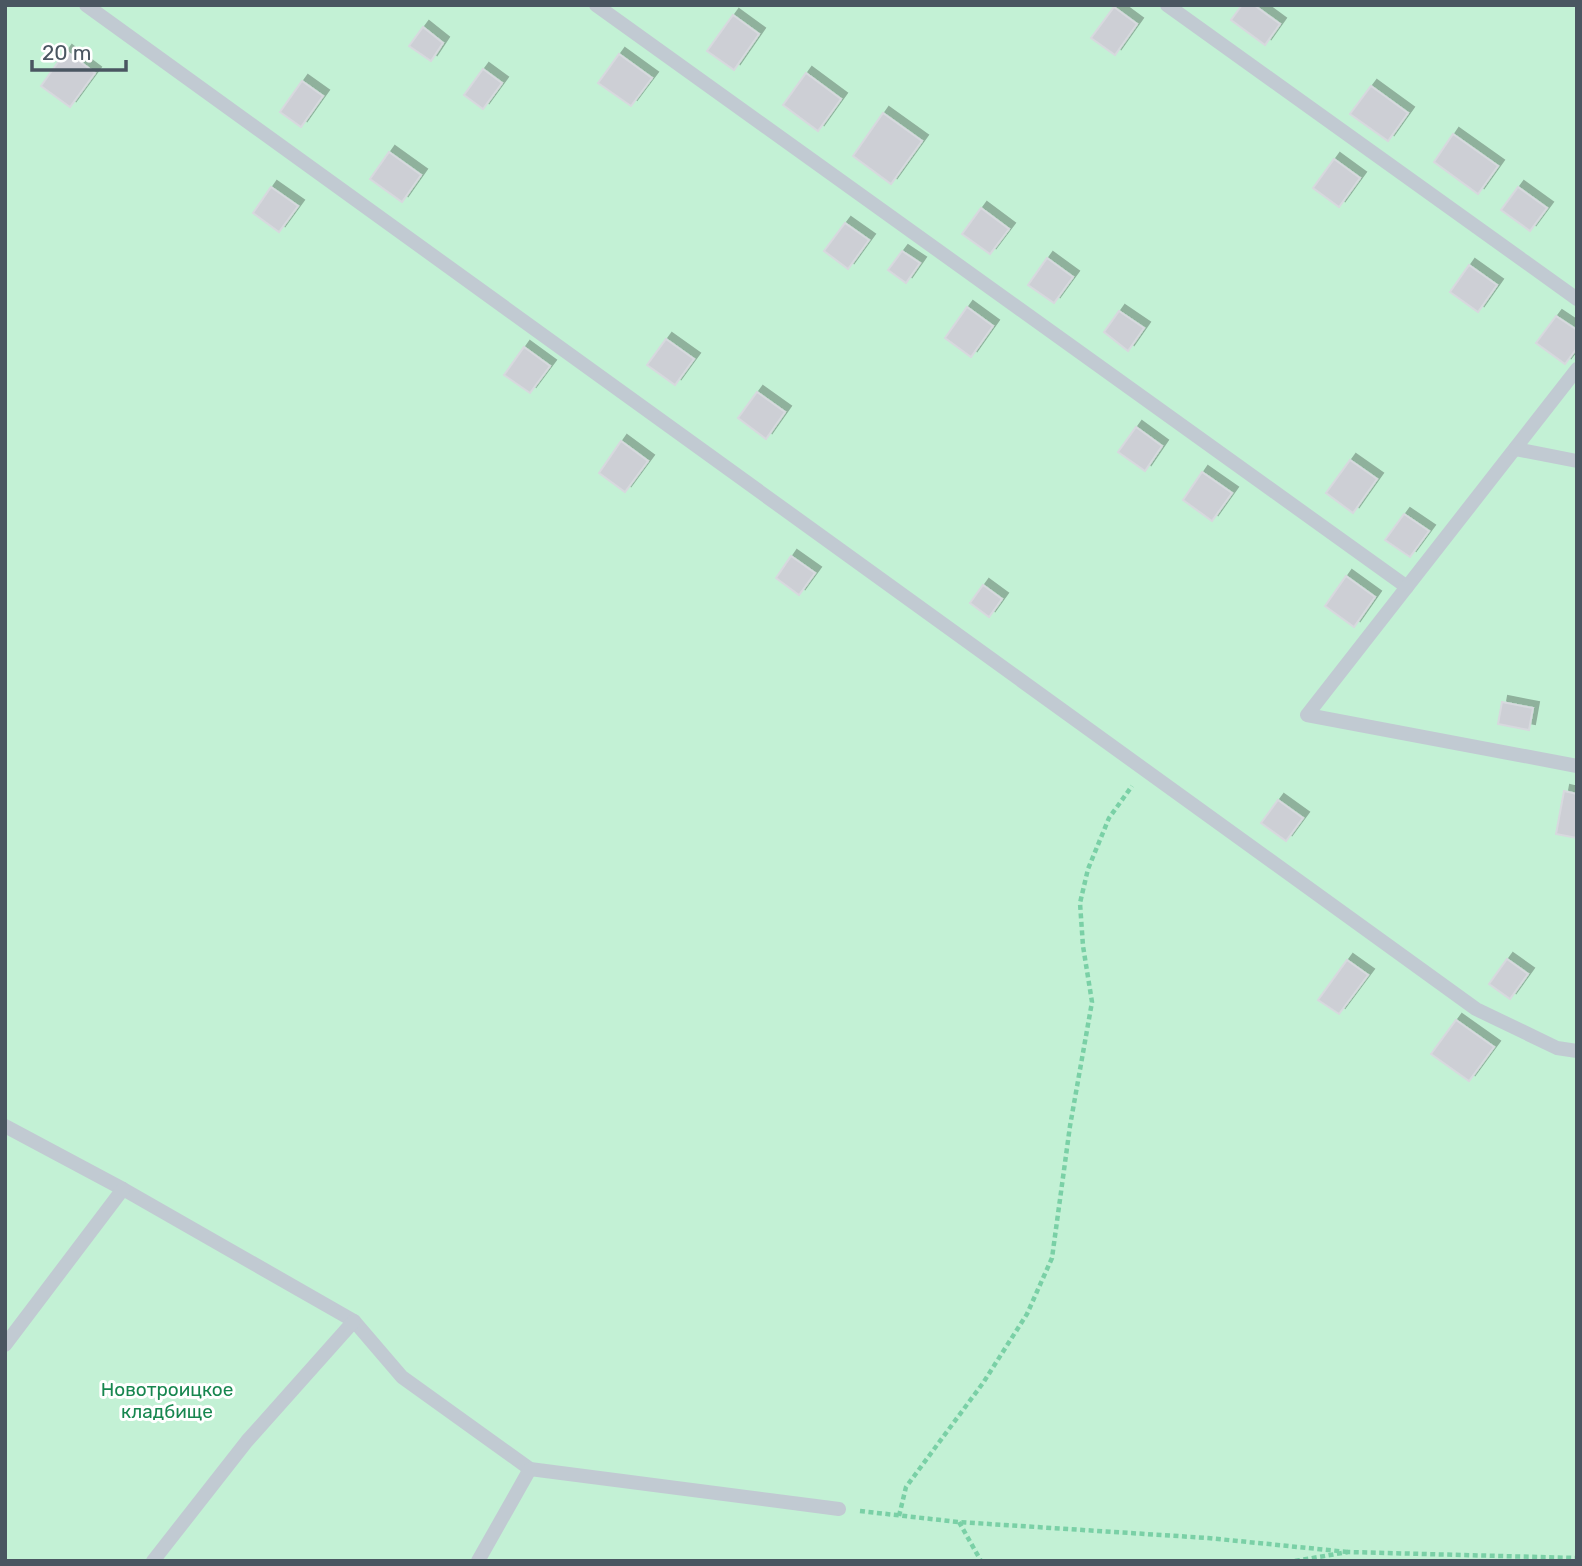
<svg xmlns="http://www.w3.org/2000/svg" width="1582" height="1566" font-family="Rubik,sans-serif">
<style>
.green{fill:#c3f1d5}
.building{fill:#cdcfd5;stroke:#d7d9de;stroke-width:2;filter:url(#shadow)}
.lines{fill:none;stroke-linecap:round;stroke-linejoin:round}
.path{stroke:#7ad0a6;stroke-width:4.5;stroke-dasharray:5 3.5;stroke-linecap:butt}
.service{stroke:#c1cad2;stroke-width:14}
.labels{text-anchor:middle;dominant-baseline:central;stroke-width:6;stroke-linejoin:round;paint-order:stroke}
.park-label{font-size:19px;fill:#17864f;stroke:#fff}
</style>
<defs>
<filter id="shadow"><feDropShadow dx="6" dy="-6" stdDeviation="0" flood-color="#0004"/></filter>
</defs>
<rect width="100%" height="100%" fill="#f5f3f3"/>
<rect class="green" x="5" y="5" width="1572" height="1556"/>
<g class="building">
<path d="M1242 5H1254L1280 24 1265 45 1231 20Z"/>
<path d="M1114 7 1137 24 1115 55 1091 38Z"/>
<path d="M733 15 759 34 734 70 707 51Z"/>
<path d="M423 27 443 43 431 61 409 46Z"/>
<path d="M66 51 95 73 70 107 41 86Z"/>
<path d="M619 54 652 78 631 106 598 83Z"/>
<path d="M483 69 502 83 483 109 464 95Z"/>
<path d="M806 73 841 99 818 131 783 105Z"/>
<path d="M302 81 323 96 301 127 280 112Z"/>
<path d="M1371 86 1408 113 1388 141 1350 114Z"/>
<path d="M883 113 922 141 891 184 853 156Z"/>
<path d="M1453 134 1498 166 1478 194 1434 162Z"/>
<path d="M389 152 421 175 402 202 370 179Z"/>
<path d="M1334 159 1360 178 1339 207 1313 188Z"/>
<path d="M271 187 298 206 279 232 253 213Z"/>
<path d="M1518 187 1547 208 1530 231 1501 210Z"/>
<path d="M981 208 1009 229 990 254 962 234Z"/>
<path d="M845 223 869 240 848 269 824 251Z"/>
<path d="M902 251 920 263 906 283 888 270Z"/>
<path d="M1047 258 1073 277 1054 303 1028 285Z"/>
<path d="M1469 265 1497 285 1478 312 1450 292Z"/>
<path d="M967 307 993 326 971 357 945 338Z"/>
<path d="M1119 311 1144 328 1128 351 1104 332Z"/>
<path d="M1556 316 1577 330V348L1565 364 1536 343Z"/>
<path d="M666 339 694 359 675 385 647 365Z"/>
<path d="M524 347 550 366 530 393 504 375Z"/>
<path d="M757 392 785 412 766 439 738 418Z"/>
<path d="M1136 427 1162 446 1145 471 1118 452Z"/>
<path d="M621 441 648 461 625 492 599 473Z"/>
<path d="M1350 460 1377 479 1353 513 1326 493Z"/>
<path d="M1202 472 1232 493 1212 521 1183 500Z"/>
<path d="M1404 514 1429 531 1410 557 1385 540Z"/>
<path d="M791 556 815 573 799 595 776 578Z"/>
<path d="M1346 576 1375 597 1354 627 1325 606Z"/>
<path d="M983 585 1002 599 989 617 970 603Z"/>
<path d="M1502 702 1533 708 1529 730 1498 724Z"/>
<path d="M1564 791 1577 794V838L1556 834Z"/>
<path d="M1278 800 1303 818 1286 841 1261 823Z"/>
<path d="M1507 959 1528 974 1510 999 1489 984Z"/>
<path d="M1347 960 1368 975 1339 1014 1318 1000Z"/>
<path d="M1456 1020 1494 1047 1469 1081 1431 1054Z"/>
</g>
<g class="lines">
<g class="path">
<path d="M860 1511 958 1522 1208 1538 1348 1552"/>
<path d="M899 1516 906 1487 983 1383 1027 1314 1052 1258 1070 1126 1092 1002 1083 946 1080 903 1088 869 1109 818 1132 786"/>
<path d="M959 1522 981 1561"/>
<path d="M1295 1561 1348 1552 1577 1558"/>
</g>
<g class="service">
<path d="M86 5 1476 1009 1557 1048 1577 1051"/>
<path d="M596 5 1407 587"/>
<path d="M1167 5 1577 299"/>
<path d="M1577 369 1307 715 1577 766"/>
<path d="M1515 449 1577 461"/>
<path d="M5 1126 123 1189 354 1321 402 1377 530 1469 839 1509"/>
<path d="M5 1345 123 1189"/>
<path d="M153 1561 247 1441 354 1321"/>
<path d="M478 1561 530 1469"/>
</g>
</g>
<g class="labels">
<g class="park-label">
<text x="167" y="1389">Новотроицкое<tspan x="167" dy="22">кладбище</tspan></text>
</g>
</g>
<rect width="1582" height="1566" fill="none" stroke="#4a5661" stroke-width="14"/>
<path d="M32 60v10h94v-10" fill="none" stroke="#4a5661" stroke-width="3.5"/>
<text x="42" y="60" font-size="21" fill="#4a5661" stroke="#ffffff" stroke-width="5" paint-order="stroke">20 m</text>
</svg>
